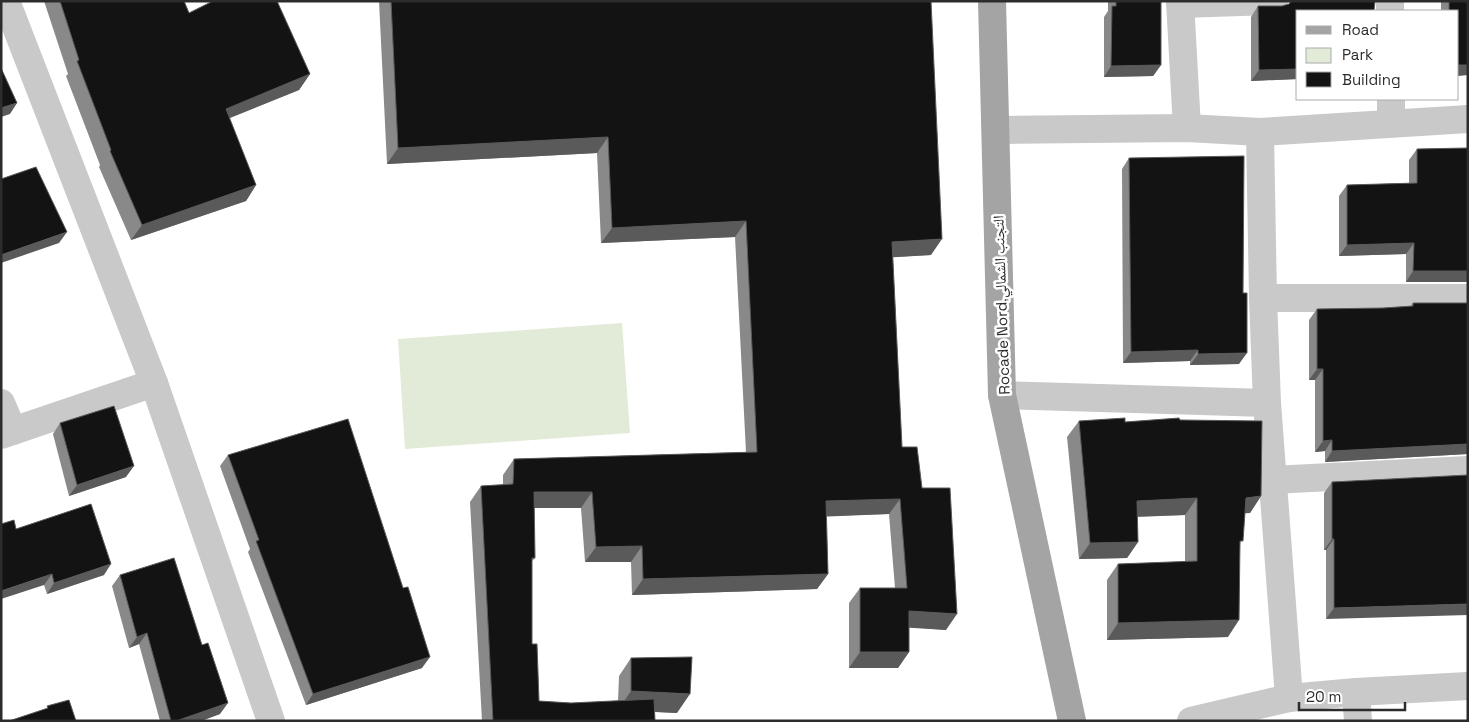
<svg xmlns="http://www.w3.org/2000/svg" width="1469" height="722" font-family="'Space Grotesk','Noto Naskh Arabic',sans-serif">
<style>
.green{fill:#e2ebd7}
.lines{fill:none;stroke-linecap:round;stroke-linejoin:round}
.minor{stroke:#c9c9c9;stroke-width:28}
.major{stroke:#a4a4a4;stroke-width:28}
.wall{fill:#898989}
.shaded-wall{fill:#5a5a5a}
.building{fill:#131313;stroke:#5a5a5a}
.labels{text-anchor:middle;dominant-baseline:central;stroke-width:5;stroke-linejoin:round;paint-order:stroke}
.street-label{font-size:15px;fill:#2c2c2c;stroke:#fff}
</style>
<rect width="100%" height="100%" fill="#fff"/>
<path class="green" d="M622 323 630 433 405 449 398 339Z"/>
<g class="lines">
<g class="minor">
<path d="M6 1 154 383 271 721"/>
<path d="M1180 1 1187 128"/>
<path d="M1390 1V11"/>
<path d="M1180 4 1274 1"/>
<path d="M1391 99V123"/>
<path d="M996 130 1187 128 1260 132 1468 119"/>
<path d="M1260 132 1263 298 1267 403 1289 698"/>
<path d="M1263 298H1468"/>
<path d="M1002 395 1267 403"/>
<path d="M1 403 13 431"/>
<path d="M1 435 154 383"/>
<path d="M1272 480 1468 470"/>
<path d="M1356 692 1358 721"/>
<path d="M1191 721 1289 698 1356 692 1468 686"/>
</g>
<path class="major" d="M992 1 1002 395 1072 721"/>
</g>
<g class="wall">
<path d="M44 1H184L189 13 310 74 299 90 229 118 256 185 246 201 131 240 99 167 100 165 66 76 68 74Z"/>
<path d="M379 1H931V255L893 257 902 447 922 488 946 630 909 627V652L898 668H849V603L860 588H895L889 514 826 516 828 574 817 589 632 595 631 562H585L581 508H534L535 558 532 561V644L539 701 571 703 618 701 619 676 631 658 677 713 655 712V721H482L470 502 481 486 503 485V475L514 459 746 452 735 237 601 243 597 153 387 164Z"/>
<path d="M1108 1H1161V65L1153 76 1104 77V17L1108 11Z"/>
<path d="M1289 1H1375L1298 79 1251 81V17L1258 6H1282L1289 4Z"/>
<path d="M1441 1H1468L1458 11H1441Z"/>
<path d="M1468 148V282H1406V254L1339 256V196L1347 185 1409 183V160L1417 149Z"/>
<path d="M1129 158 1239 364 1190 365V361L1123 363 1122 169Z"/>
<path d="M1413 303 1468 454 1325 462V451L1315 452V380H1309V320L1317 309 1383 308 1411 306Z"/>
<path d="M1180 420 1261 496 1250 513H1245L1240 545 1228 637 1107 640V580L1118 564 1185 562V515L1137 517 1138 542 1127 558 1079 559 1067 437 1079 421 1125 422Z"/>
<path d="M60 423 126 477 69 496 53 434Z"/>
<path d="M228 455 422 668 306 705 248 552 250 549 220 466Z"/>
<path d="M1468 475 1326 619V550H1324V493L1332 482Z"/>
<path d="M16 529 104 575 47 594 44 585Z"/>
<path d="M120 575 220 714 201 721H160L139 644 129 648 112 586Z"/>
</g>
<g class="shaded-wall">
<path d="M1161 65 1153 76 1104 77 1111 66Z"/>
<path d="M1458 65H1468V75L1458 76Z"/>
<path d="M1298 69V79L1251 81 1259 70Z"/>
<path d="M310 74 299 90 215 124 226 109Z"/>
<path d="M17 103 10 114 1 117V108Z"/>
<path d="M608 137 597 153 387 164 398 148Z"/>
<path d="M256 185 246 201 131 240 142 225Z"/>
<path d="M746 221 735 237 601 243 612 228Z"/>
<path d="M67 232 59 243 1 263V255Z"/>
<path d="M942 239 931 255 881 258 892 242Z"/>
<path d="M1414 243 1406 254 1339 256 1347 245Z"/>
<path d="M1413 271H1468V282H1406Z"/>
<path d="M1198 350 1190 361 1123 363 1131 352Z"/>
<path d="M1247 353 1239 364 1190 365 1198 354Z"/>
<path d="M1317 369H1323L1315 380H1309Z"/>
<path d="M1332 440 1325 451 1315 452 1323 441Z"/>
<path d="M1468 444V454L1325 462 1332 451Z"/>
<path d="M134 466 126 477 69 496 77 485Z"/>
<path d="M534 492H592L581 508H523Z"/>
<path d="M1261 496 1250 513 1235 514 1246 498Z"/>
<path d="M1197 498 1185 515 1125 517 1137 501Z"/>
<path d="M900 499 889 514 815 517 826 501Z"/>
<path d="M1332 539H1334L1326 550H1324Z"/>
<path d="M1138 542 1127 558 1079 559 1090 543Z"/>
<path d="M642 546 631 562H585L596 547Z"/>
<path d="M111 564 104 575 47 594 54 583Z"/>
<path d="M52 574 44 585 1 599V591Z"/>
<path d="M828 574 817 589 632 595 643 579Z"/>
<path d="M1468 604V615L1326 619 1334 608Z"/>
<path d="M909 611 957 614 946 630 898 627Z"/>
<path d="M1239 620 1228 637 1107 640 1118 623Z"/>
<path d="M147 633 139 644 129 648 137 637Z"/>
<path d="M860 652H909L898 668H849Z"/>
<path d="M430 657 422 668 306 705 313 694Z"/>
<path d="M631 691 690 694 677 713 618 710Z"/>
<path d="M228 703 220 714 201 721H176Z"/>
</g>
<g class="building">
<path d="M60 1H184L189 13 213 1H277L310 74 226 109 256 185 142 225 110 151 111 150 77 61 79 60Z"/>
<path d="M391 1H931L942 239 892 242 902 447H917L922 488H950L957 614 909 611V652H860V588H907L900 499 826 501 828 574 643 579 642 546 596 547 592 492H534L535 558H532V644H537L539 701 571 703 654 699 655 721H493L481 486 513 484 514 459 757 452 746 221 612 228 608 137 398 148Z"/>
<path d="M1116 1H1161V65L1111 66 1112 6H1116Z"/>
<path d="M1292 1H1375L1374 11H1298V69L1259 70 1258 6H1282L1289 4Z"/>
<path d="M1449 1H1468V65H1458V11H1449Z"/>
<path d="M1 68 17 103 1 108Z"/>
<path d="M1468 148V271H1413L1414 243 1347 245V185L1417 183V149Z"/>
<path d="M1244 156 1243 293H1247V353L1198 354V350L1131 352 1129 158Z"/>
<path d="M36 167 67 232 1 255V179Z"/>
<path d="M1413 303H1468V444L1332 451V440L1323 441V369H1317V309L1383 308 1413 306Z"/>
<path d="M114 406 134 466 77 485 60 423Z"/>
<path d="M1125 418V422L1179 418 1180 420 1262 421 1261 496 1246 498 1243 541H1240L1239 620 1118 623V564L1197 561V498L1137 501 1138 542 1090 543 1079 421Z"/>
<path d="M348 419 403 588 408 587 430 657 313 694 256 541 259 540 228 455Z"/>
<path d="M1468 475V604L1334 608V539H1332V482Z"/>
<path d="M91 504 111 564 54 583 52 574 1 591V524L14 520 16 529Z"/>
<path d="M174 558 202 645 208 643 228 703 176 721H171L147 633 137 637 120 575Z"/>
<path d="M692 657 690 694 631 691V658Z"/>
<path d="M69 700 76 721H9L48 708 47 706Z"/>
</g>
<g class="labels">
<g class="street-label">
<text transform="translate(1001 305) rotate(-92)">Rocade Nord,التجنب الشمالي</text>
</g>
</g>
<rect width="1469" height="722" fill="none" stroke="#2c2c2c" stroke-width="5"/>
<rect x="1296" y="10" width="162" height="90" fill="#ffffff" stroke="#ababab"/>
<rect x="1306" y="26" width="25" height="8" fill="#a4a4a4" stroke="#ababab"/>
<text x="1342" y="35" font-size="15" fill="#2c2c2c">Road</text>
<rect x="1306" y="48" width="25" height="15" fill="#e2ebd7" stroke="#ababab"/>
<text x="1342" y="60" font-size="15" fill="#2c2c2c">Park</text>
<rect x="1306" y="72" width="25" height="15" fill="#131313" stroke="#ababab"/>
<text x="1342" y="85" font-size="15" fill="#2c2c2c">Building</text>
<path d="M1299 702v8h106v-8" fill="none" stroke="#2c2c2c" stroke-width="2.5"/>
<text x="1306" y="702" font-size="15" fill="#2c2c2c" stroke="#ffffff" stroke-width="4" paint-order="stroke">20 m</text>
</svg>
